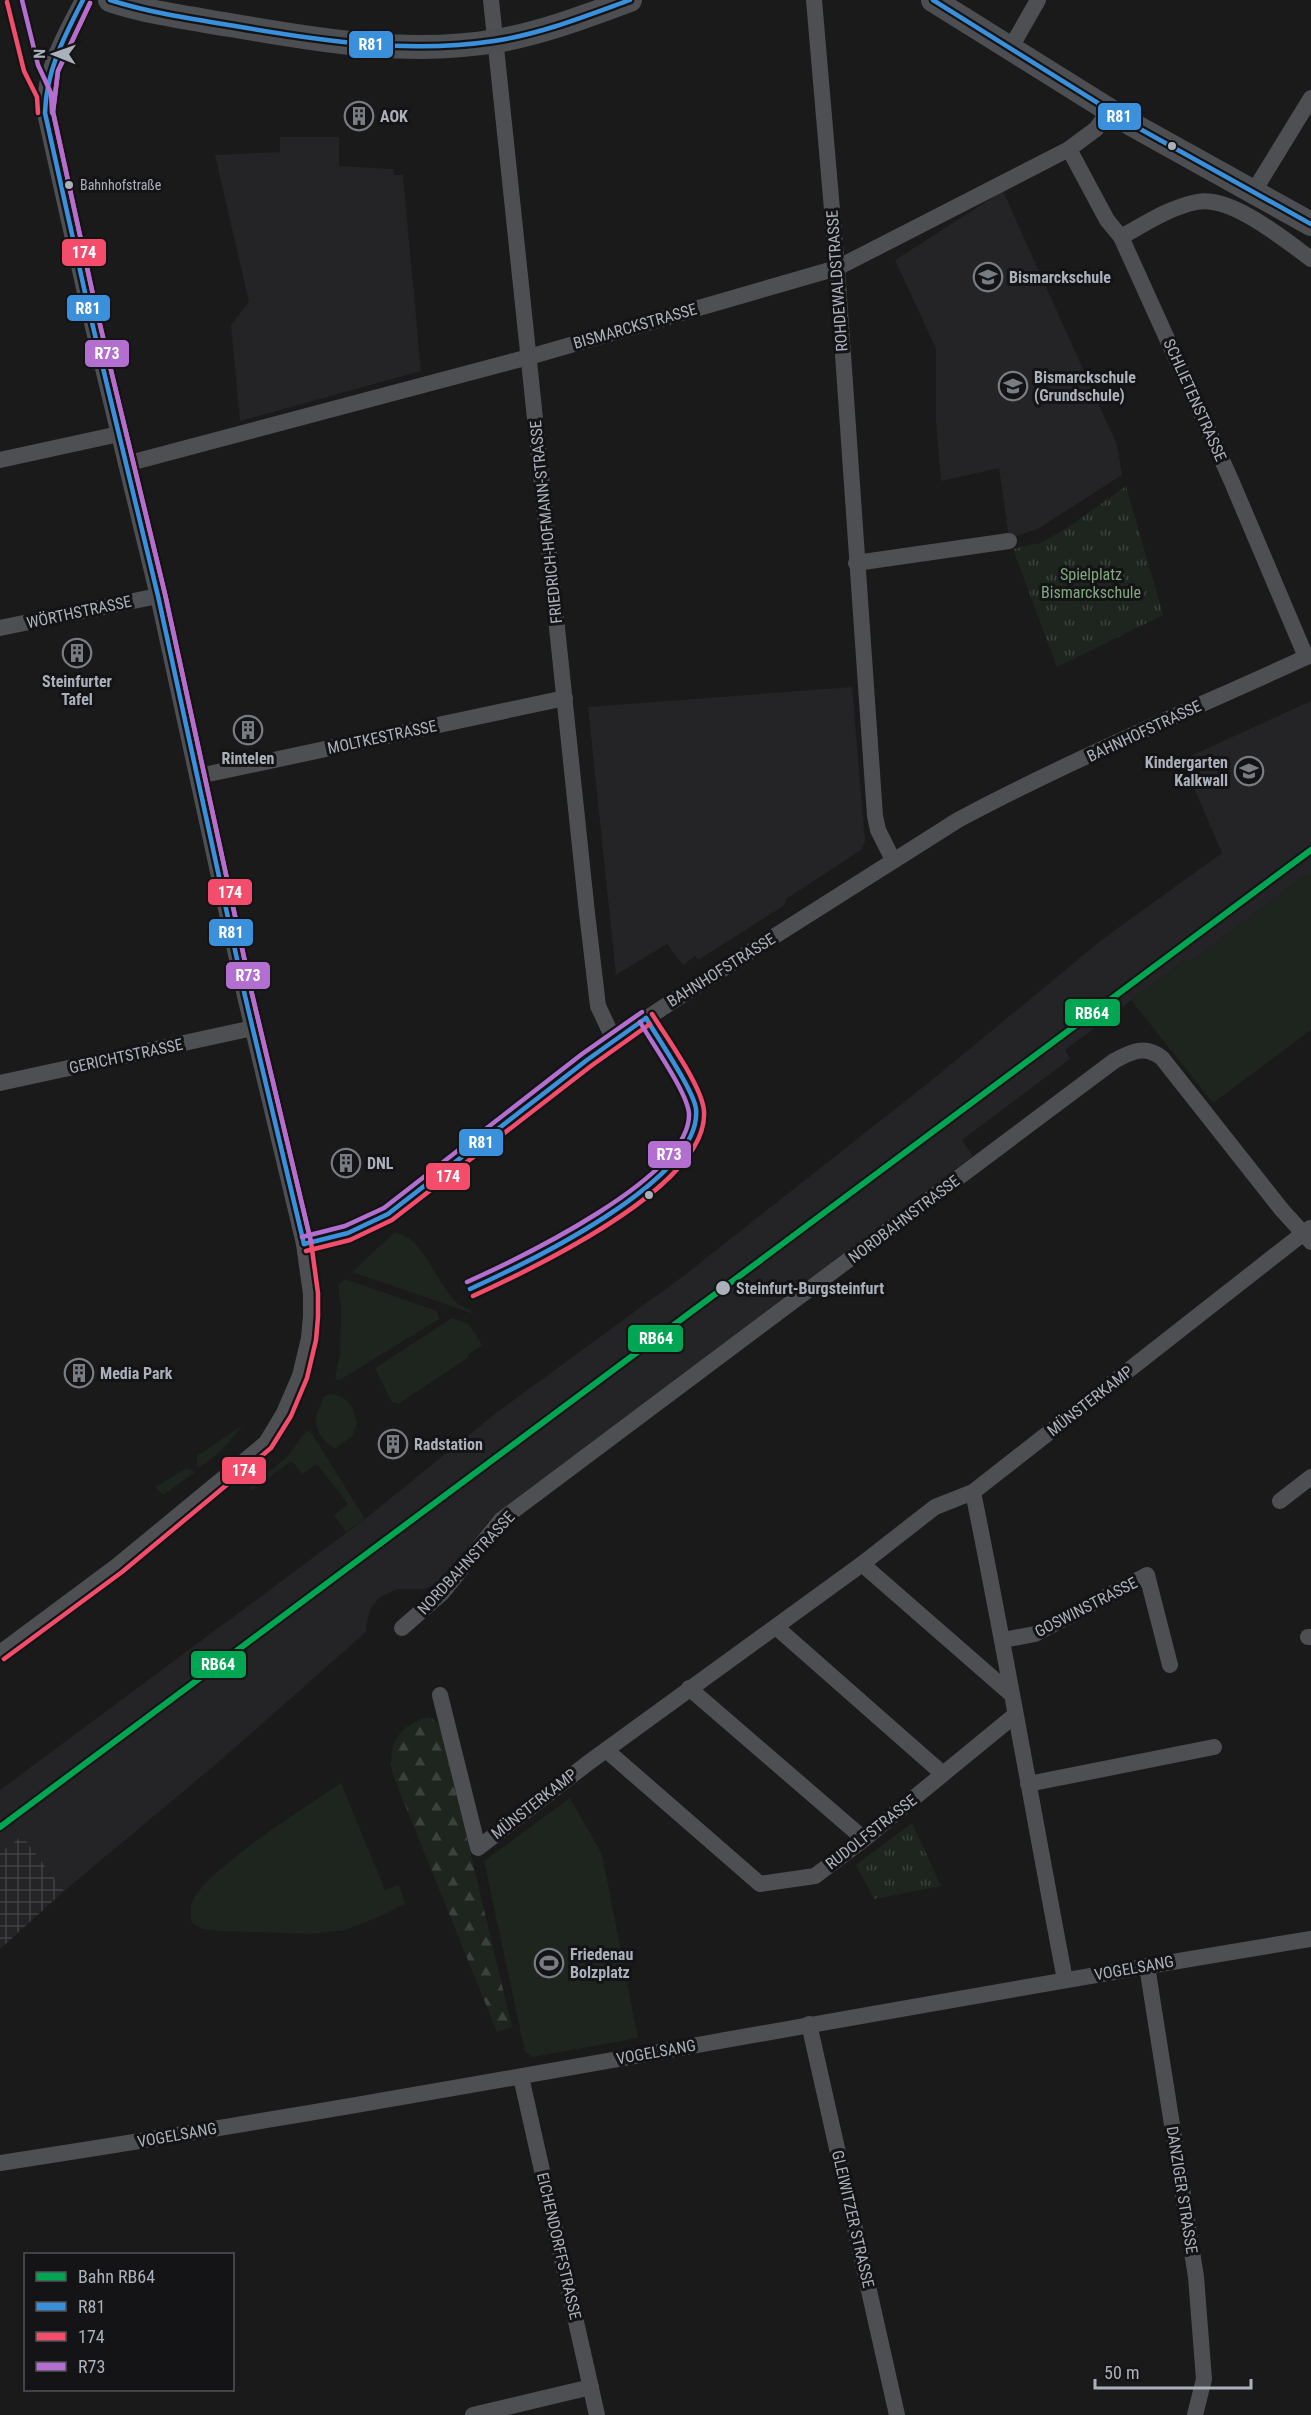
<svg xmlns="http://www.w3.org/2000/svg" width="1311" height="2415" font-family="'Roboto Condensed',sans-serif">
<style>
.built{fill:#242426}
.industrial{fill:url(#industrial-grid)}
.grass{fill:#1d251e}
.forest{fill:url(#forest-firs)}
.park{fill:url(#park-tufts)}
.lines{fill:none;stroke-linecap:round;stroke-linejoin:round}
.street{stroke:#4d4f53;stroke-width:16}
.secondary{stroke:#4c4e51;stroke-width:24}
.bus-1-casing{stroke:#141416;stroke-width:9}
.bus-2-casing{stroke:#141416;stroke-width:9}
.bus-3-casing{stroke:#141416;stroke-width:9}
.bus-1{stroke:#3a90db;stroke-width:4.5}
.bus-2{stroke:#f44d6c;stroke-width:4.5}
.bus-3{stroke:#b36fd0;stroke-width:4.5}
.rail-1-casing{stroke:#141416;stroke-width:10}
.rail-1{stroke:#00a651;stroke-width:6}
.bus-dot{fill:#abb1bb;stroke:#141416;stroke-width:2}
.labels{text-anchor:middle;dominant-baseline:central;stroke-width:6;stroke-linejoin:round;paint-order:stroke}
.bus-label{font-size:14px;fill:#abb1bb;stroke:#141416;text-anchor:start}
.poi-label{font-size:16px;font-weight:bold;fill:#abb1bb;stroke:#141416;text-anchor:start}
.street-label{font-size:16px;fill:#abb1bb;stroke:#141416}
.park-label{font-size:16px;fill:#82a781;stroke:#141416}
.stop-label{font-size:16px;font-weight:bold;fill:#abb1bb;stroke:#141416;text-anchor:start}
.line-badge{stroke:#141416;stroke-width:2}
.badge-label{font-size:16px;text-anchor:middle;font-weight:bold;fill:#fff}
</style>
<defs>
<pattern id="industrial-grid" width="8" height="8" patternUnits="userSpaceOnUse" patternTransform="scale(1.5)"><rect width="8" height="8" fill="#242426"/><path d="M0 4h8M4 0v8" fill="none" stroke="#414144"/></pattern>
<pattern id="forest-firs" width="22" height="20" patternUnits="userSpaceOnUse" patternTransform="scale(1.5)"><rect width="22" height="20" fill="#1d251e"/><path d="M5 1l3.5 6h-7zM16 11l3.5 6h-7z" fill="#3b423d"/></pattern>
<pattern id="park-tufts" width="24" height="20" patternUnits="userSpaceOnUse" patternTransform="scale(1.5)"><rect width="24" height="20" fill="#1d251e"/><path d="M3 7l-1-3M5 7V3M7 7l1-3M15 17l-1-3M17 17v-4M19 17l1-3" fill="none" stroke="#3b423d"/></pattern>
</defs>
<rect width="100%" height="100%" fill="#1a1a1a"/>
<g class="built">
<path d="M280 137H339V166L393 169 394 175H403L421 371 240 421 231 325 249 302 215 155 280 152Z"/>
<path d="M1003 191 1117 445 1122 475 1038 529 1009 538 999 468 941 481 936 422V349L895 260Z"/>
<path d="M852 687 865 841 861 850 786 899 785 905 698 960 695 956 683 965 667 944 616 975 588 707Z"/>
<path d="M1311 701V874L1300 879 1193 960 1184 961 1065 1050 1070 1059 962 1140 973 1156 494 1515 440 1581 425 1589H397L380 1597 371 1608 366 1624V1632L221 1760 64 1891 22 1836 0 1853V1790L365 1519 496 1413 686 1274 932 1080 1104 938 1222 853 1182 760Z"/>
</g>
<path class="industrial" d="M22 1836 64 1891 0 1949V1853Z"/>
<g class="grass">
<path d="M1311 874V1030L1213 1103 1131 1000 1184 961 1193 960 1301 878Z"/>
<path d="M394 1233C421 1233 437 1284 455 1301 461 1308 467 1306 474 1314L352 1272Z"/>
<path d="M345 1279 437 1311 439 1319 340 1380 335 1379 340 1354 341 1307 338 1285Z"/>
<path d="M452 1318 469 1324 482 1345 469 1354 468 1358 398 1404 392 1402 375 1368Z"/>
<path d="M330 1394C348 1395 354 1407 357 1424L352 1436 336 1448C325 1446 313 1427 316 1416 318 1409 322 1403 324 1396Z"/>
<path d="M244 1424 221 1451 199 1468 197 1465V1456Z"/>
<path d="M306 1431 311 1432 365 1519 346 1532 334 1515 348 1504 317 1464 302 1474 292 1461 251 1490 249 1488 288 1456Z"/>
<path d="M187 1468 195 1472 163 1495 155 1487Z"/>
<path d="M341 1783 385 1890 399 1885 405 1904 379 1917 345 1930 312 1934 220 1931 203 1929 192 1923C191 1918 190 1910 191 1905 201 1872 310 1804 341 1783Z"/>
<path d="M570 1798 602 1854 638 2038 533 2057 525 2052 484 1861Z"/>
</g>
<path class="forest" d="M429 1717 438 1723 442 1734 512 2027 497 2032 393 1775C386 1746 399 1724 429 1717Z"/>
<g class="park">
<path d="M1126 486 1163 615 1057 667 1013 549 1041 543 1070 526Z"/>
<path d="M912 1823 941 1886 874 1899 856 1865Z"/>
</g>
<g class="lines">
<g class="street">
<path d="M491 0 587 913 598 1006 614 1040"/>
<path d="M814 0 837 268 875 816 878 830 893 860"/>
<path d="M1010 49 1038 0"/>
<path d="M1069 149 1107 220 1121 237 1231 480 1306 657"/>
<path d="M1254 191 1311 98"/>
<path d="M1121 237C1145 224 1170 207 1197 202 1231 195 1285 240 1311 259"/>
<path d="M0 460 119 434"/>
<path d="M126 464 529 357 837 268 1069 149 1096 129 1109 111"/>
<path d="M856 563 1009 541"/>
<path d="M0 628 158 596"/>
<path d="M199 776 565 698"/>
<path d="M0 1083 253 1028"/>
<path d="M304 1244C335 1238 361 1230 388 1214L614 1040 688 991 958 820C1072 759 1193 709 1311 655"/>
<path d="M973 1492C1006 1654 1034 1817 1065 1980"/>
<path d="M1280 1501 1311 1477"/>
<path d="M862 1564 1011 1694"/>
<path d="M776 1627 943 1774"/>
<path d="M402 1628 442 1593 501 1520 1114 1061C1132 1051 1145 1045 1162 1058L1282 1210 1311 1242"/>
<path d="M1308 1637H1311"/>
<path d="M1003 1640 1035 1634 1147 1575 1170 1665"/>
<path d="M0 1653 117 1566 266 1443 284 1413 300 1376 309 1338 311 1316V1294L304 1244 245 996 158 596 88 306 45 113C43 71 64 37 83 0"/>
<path d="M689 1688 864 1839"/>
<path d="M440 1695 478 1848 588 1763 862 1564 935 1507 973 1492 1310 1228"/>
<path d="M606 1750 760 1884 815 1876 864 1839 1015 1715"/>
<path d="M1028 1784 1214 1747"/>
<path d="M1147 1966 1196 2277 1204 2379 1195 2415"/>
<path d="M809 2024 897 2415"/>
<path d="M521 2077 597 2415"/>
<path d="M0 2163C438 2096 873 2010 1311 1939"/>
<path d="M473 2415 591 2387"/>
</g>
<g class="secondary">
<path d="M110 0C149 13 189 18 230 25 316 40 408 56 496 41 542 33 587 16 630 0"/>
<path d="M933 0 1133 125 1311 224"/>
</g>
<g class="bus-1-casing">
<g id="bus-1">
<path d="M83 0C64 37 46 71 45 113L88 306 158 596 245 996 304 1244"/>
<path d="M110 0C151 13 193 19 235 26 321 41 408 54 494 41 541 34 586 16 630 0"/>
<path d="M933 0 1133 125 1311 224"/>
<path d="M304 1244 348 1233 388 1214 587 1060 646 1018"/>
<path d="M470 1289C525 1264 703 1180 696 1109 694 1091 657 1037 646 1018"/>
</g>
</g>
<g class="bus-2-casing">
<g id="bus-2">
<path d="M7 2 24 71 37 97 38 113"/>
<path d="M306 1251 350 1240 392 1220 591 1066 650 1024"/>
<path d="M473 1296C532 1269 709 1186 704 1111 702 1086 666 1037 652 1014"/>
<path d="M4 1659 122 1572 271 1448 291 1416 307 1378 316 1340 318 1317V1293L311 1242 252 994 165 594 95 304 53 112 58 71 90 3"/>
</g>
</g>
<g class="bus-3-casing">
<g id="bus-3">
<path d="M22 0 38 65 51 93 52 113"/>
<path d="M90 3 58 71 53 112 95 304 165 594 252 994 311 1242"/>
<path d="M302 1237 345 1226 384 1208 582 1054 642 1012"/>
<path d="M467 1282C518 1259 691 1177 689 1114 688 1093 651 1042 640 1022"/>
</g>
</g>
<use href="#bus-1" class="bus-1"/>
<use href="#bus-2" class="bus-2"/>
<use href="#bus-3" class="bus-3"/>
<g class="rail-1-casing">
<path id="rail-1" d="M0 1827 1311 850"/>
</g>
<use href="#rail-1" class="rail-1"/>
</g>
<defs>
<g id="building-ring" transform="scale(1.5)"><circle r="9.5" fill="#141416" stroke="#787c83" stroke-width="1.5"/><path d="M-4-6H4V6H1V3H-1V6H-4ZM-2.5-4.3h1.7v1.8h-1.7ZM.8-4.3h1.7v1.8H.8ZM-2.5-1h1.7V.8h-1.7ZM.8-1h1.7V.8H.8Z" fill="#787c83"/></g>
<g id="school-ring" transform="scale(1.5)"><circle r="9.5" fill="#141416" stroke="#787c83" stroke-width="1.5"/><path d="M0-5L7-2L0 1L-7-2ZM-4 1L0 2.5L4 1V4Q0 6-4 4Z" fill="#787c83"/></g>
<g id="stadium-ring" transform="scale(1.5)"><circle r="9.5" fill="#141416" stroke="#787c83" stroke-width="1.5"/><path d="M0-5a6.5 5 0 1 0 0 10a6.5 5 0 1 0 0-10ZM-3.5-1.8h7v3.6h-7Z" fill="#787c83"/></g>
</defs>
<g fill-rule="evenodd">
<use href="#building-ring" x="359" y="116"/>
<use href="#school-ring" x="988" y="277"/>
<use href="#school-ring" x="1013" y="386"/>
<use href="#building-ring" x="77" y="653"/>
<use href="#building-ring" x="248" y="730"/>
<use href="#school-ring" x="1249" y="771"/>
<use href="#building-ring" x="346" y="1163"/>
<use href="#building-ring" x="79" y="1373"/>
<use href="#building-ring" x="393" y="1444"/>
<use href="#stadium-ring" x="549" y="1963"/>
</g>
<g class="bus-dot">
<circle cx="1172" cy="146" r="5"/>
<circle cx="69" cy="185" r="5"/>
<circle cx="649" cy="1195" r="5"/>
<circle cx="723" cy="1288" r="8"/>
</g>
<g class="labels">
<g class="bus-label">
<text x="80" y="185">Bahnhofstraße</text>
</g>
<g class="poi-label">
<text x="380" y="116">AOK</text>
<text x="1009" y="277">Bismarckschule</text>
<text x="1034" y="377">Bismarckschule<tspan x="1034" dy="18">(Grundschule)</tspan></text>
<text x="77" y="681" text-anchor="middle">Steinfurter<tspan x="77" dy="18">Tafel</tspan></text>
<text x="248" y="758" text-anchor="middle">Rintelen</text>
<text x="1228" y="762" text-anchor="end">Kindergarten<tspan x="1228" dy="18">Kalkwall</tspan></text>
<text x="367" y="1163">DNL</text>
<text x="100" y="1373">Media Park</text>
<text x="414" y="1444">Radstation</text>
<text x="570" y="1954">Friedenau<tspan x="570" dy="18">Bolzplatz</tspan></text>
</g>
<g class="street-label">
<text transform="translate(837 281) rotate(-94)">ROHDEWALDSTRASSE</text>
<text transform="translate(635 326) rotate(-16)">BISMARCKSTRASSE</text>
<text transform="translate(1195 400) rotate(66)">SCHLIETENSTRASSE</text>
<text transform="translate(546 522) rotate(-96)">FRIEDRICH-HOFMANN-STRASSE</text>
<text transform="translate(79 612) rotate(-12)">WÖRTHSTRASSE</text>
<text transform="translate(1144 731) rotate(-25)">BAHNHOFSTRASSE</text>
<text transform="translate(382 737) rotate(-12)">MOLTKESTRASSE</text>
<text transform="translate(721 970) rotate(-32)">BAHNHOFSTRASSE</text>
<text transform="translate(126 1056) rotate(-12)">GERICHTSTRASSE</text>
<text transform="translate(904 1219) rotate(-37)">NORDBAHNSTRASSE</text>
<text transform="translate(1090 1401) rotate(-38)">MÜNSTERKAMP</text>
<text transform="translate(466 1563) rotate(-47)">NORDBAHNSTRASSE</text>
<text transform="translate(1086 1607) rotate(-27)">GOSWINSTRASSE</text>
<text transform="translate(534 1804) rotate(-38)">MÜNSTERKAMP</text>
<text transform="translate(871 1832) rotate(-38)">RUDOLFSTRASSE</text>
<text transform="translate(1134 1968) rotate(-10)">VOGELSANG</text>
<text transform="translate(656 2052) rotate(-10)">VOGELSANG</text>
<text transform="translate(177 2135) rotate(-10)">VOGELSANG</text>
<text transform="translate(1182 2190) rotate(81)">DANZIGER STRASSE</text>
<text transform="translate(853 2219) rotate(77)">GLEIWITZER STRASSE</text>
<text transform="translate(559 2246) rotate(77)">EICHENDORFFSTRASSE</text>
</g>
<g class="park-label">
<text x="1091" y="574">Spielplatz<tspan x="1091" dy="18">Bismarckschule</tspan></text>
</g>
<g class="stop-label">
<text x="736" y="1288">Steinfurt-Burgsteinfurt</text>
</g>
</g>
<g class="line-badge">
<rect x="348" y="30" width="46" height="29" rx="6" fill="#3a90db"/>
<rect x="1097" y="102" width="45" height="29" rx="6" fill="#3a90db"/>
<rect x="61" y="238" width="46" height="29" rx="6" fill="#f44d6c"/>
<rect x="66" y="294" width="45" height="28" rx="6" fill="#3a90db"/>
<rect x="84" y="339" width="46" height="29" rx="6" fill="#b36fd0"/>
<rect x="207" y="878" width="46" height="28" rx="6" fill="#f44d6c"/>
<rect x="208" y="918" width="46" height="29" rx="6" fill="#3a90db"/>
<rect x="225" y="961" width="46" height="29" rx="6" fill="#b36fd0"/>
<rect x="1064" y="998" width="57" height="29" rx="6" fill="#00a651"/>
<rect x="458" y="1128" width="46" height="29" rx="6" fill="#3a90db"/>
<rect x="647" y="1140" width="45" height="29" rx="6" fill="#b36fd0"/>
<rect x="425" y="1162" width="46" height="29" rx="6" fill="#f44d6c"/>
<rect x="627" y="1324" width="57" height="29" rx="6" fill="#00a651"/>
<rect x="221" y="1456" width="46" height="29" rx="6" fill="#f44d6c"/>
<rect x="190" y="1650" width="57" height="29" rx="6" fill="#00a651"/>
</g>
<g class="badge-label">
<text x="371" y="50">R81</text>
<text x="1119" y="122">R81</text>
<text x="84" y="258">174</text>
<text x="88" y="314">R81</text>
<text x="107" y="359">R73</text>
<text x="230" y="898">174</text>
<text x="231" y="938">R81</text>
<text x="248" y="981">R73</text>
<text x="1092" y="1019">RB64</text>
<text x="481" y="1148">R81</text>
<text x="669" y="1160">R73</text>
<text x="448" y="1182">174</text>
<text x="656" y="1344">RB64</text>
<text x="244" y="1476">174</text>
<text x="218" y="1670">RB64</text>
</g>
<rect x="24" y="2253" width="210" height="138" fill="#141416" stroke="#505358" stroke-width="1.5"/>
<rect x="36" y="2272" width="30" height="9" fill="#00a651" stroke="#505358" stroke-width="1.5"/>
<text x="78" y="2283" font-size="18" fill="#abb1bb">Bahn RB64</text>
<rect x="36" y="2302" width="30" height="9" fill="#3a90db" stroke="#505358" stroke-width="1.5"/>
<text x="78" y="2313" font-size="18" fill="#abb1bb">R81</text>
<rect x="36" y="2332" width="30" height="9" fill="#f44d6c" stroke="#505358" stroke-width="1.5"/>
<text x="78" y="2343" font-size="18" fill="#abb1bb">174</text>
<rect x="36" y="2362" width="30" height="9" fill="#b36fd0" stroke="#505358" stroke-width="1.5"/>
<text x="78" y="2373" font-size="18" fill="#abb1bb">R73</text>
<g transform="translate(54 54) rotate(271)" stroke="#141416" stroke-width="4.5" paint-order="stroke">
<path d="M0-4.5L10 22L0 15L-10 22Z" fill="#abb1bb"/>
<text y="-9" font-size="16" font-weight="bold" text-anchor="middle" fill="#abb1bb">N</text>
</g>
<path d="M1095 2379v9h156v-9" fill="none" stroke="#abb1bb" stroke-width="3"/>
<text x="1104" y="2379" font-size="18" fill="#abb1bb" stroke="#141416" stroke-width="4.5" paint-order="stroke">50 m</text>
</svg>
